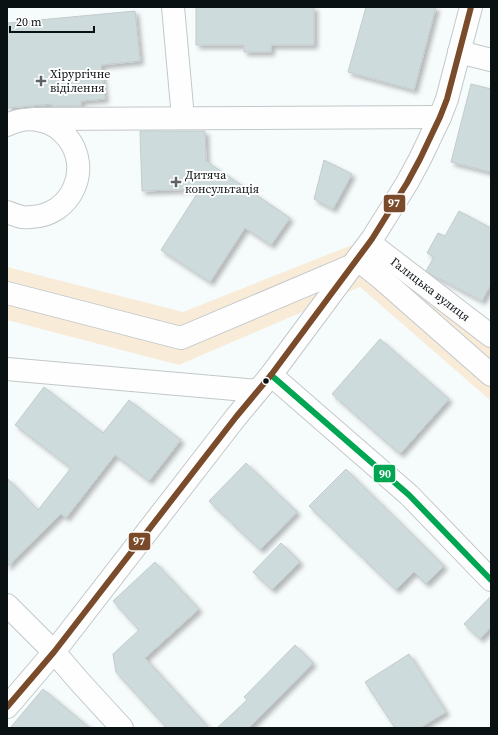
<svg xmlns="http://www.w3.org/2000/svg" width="498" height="735" font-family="'Source Serif 4',serif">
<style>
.green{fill:#f8ecd9}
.building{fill:#cedbdd;stroke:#c4cbcc;filter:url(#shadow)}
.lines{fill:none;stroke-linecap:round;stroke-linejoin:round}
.minor-casing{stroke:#c2c8c9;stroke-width:24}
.minor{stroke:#fefeff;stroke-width:22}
.bus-1-casing{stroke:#fff;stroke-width:9}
.bus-2-casing{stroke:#fff;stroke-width:9}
.bus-1{stroke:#00a651;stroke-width:6}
.bus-2{stroke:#7a4b2a;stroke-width:6}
.poi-dot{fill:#5d6365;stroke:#fff;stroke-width:1.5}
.bus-dot{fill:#0a1113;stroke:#fff;stroke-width:1.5}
.labels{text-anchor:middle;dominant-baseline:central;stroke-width:4;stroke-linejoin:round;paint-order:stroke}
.poi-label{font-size:12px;fill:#0a1113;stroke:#fff;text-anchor:start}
.street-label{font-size:12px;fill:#0a1113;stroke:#fff}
.line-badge{stroke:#fff;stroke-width:1.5}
.badge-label{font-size:11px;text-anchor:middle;font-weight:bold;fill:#fff}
</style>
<defs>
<filter id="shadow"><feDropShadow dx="3.5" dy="3.5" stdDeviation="2" flood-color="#0004"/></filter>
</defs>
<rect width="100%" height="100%" fill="#f6fbfc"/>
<path class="green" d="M357 243 423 290 491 348V401L360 287 179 365 7 320V267L183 312Z"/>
<g class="building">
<path d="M196 7H314V45H271V52H244V45H196Z"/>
<path d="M366 7H436L414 90 348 72Z"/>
<path d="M135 11 140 61 101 65 105 99 81 101V106H52V104L7 108V23Z"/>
<path d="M471 84 491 89V172L451 162Z"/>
<path d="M140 131H205L206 161 290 218 271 245 245 228 210 282 161 250 200 189 142 191Z"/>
<path d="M324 160 352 174 333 209 314 199Z"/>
<path d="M459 211 491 228V284L482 301 432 275 426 271 434 257 427 253 438 233 445 236Z"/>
<path d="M380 339 449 399 400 454 332 394Z"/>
<path d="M44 387 103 433 129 400 181 440 149 481 115 455 66 518 61 514 7 567V478L38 510 71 468 15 425Z"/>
<path d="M246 463 297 512 260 550 209 501Z"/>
<path d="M346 469 444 566 426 584 414 572 396 590 309 506Z"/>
<path d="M281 543 300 562 272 590 253 572Z"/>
<path d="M155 562 199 609 145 658 209 728H167L116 672 113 654 139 630 113 601Z"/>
<path d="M491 596V627L480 639 464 624Z"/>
<path d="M295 645 313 663 249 728H217L247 700 244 697Z"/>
<path d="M409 654 446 712 420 728H395L365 682Z"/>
<path d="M43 689 90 728H10Z"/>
</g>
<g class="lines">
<g class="minor-casing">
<g id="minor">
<path d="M173 7 183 118"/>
<path d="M459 52 491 60"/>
<path d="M33 119 440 117"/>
<path d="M7 125C19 119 29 118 42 121 52 123 61 130 67 137 93 169 71 216 31 217 28 217 24 218 22 217 17 216 12 214 7 212"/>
<path id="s1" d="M370 243 491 336"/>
<path d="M357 259 383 280 491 375"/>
<path d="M7 293 181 338 351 266"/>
<path d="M7 369 257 391"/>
<path d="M271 375 409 495 491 580"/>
<path d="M7 605 54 652 79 681 122 728"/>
<path d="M7 707 54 652 236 417 271 375 372 239 407 183 420 159 440 117 447 99 471 7"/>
</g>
</g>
<use href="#minor" class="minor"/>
<g class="bus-1-casing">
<path id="bus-1" d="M271 375 409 495 491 580"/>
</g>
<g class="bus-2-casing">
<path id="bus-2" d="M7 707 54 652 236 417 271 375 372 239 407 183 420 159 440 117 447 99 471 7"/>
</g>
<use href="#bus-1" class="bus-1"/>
<use href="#bus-2" class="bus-2"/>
</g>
<g class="poi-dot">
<path d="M39 75h4v4h4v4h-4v4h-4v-4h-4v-4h4z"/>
<path d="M174 176h4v4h4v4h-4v4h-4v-4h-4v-4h4z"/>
</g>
<circle class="bus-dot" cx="266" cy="381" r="3.5"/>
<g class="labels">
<g class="poi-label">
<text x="50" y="74">Хірургічне<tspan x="50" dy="14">віділення</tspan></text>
<text x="185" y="175">Дитяча<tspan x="185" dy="14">консультація</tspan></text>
</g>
<g class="street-label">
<text stroke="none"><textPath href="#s1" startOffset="76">Галицька вулиця</textPath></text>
</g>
</g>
<g class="line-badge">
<rect x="383" y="194" width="23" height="19" rx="4" fill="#7a4b2a"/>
<rect x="373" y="464" width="23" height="19" rx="4" fill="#00a651"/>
<rect x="128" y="532" width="23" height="19" rx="4" fill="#7a4b2a"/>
</g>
<g class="badge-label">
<text x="394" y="207">97</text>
<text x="385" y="478">90</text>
<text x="139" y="545">97</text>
</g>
<rect width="498" height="735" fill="none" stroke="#0a1113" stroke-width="16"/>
<path d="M10 26v6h84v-6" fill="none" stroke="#0a1113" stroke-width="2"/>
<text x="16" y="26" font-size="12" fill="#0a1113" stroke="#ffffff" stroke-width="3" paint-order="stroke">20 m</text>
</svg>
